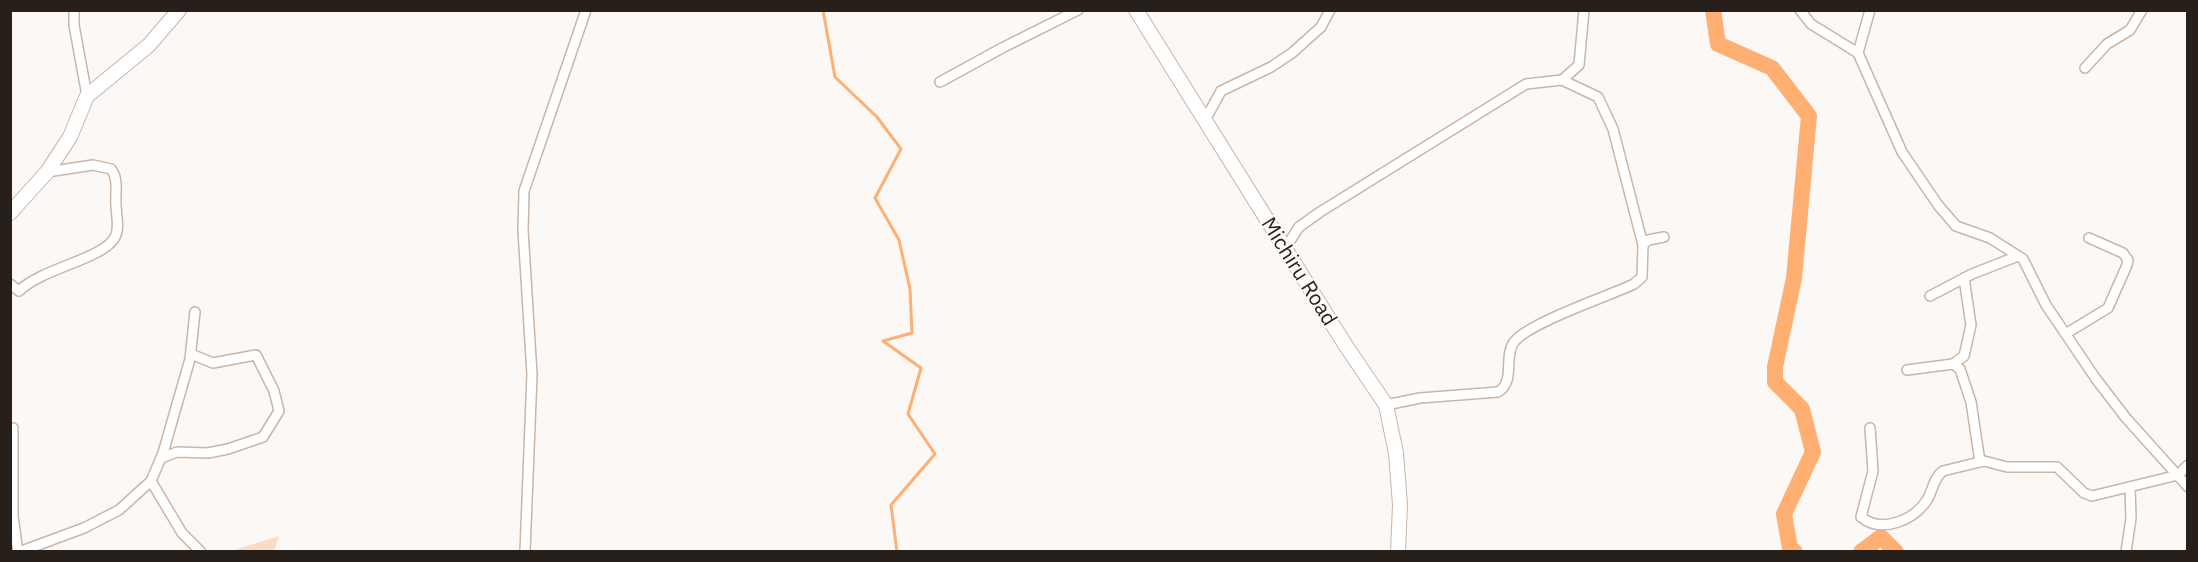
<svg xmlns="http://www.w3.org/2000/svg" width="2198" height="562" font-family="'IBM Plex Sans',sans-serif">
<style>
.grass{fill:#fadbc5}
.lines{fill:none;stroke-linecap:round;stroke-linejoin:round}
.stream{stroke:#feaf71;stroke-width:3}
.river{stroke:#feaf71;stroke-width:16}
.street-casing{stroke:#c9b6a8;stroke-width:12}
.secondary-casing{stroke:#c9b6a8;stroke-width:16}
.street{stroke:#fff;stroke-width:9}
.secondary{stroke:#fff;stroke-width:14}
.labels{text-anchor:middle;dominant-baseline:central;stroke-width:4.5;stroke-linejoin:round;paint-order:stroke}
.street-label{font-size:21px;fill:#261f1a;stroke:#fcf8f5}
</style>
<rect width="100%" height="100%" fill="#fcf8f5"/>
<path class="grass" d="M279 536 274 551H231Z"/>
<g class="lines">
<path class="stream" d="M823 10 835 77 877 117 901 149 875 198 899 240 910 289 912 333 883 341 921 368 908 414 935 454 891 505 897 552"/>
<g class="river">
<path d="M1713 10 1718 44 1772 68 1809 116 1794 278 1775 367V382L1802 409 1813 452 1784 514 1790 548 1795 552"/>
<path d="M1861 552 1881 537 1896 552"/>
</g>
<g class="street-casing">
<g id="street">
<path d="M74 10V25L87 96"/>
<path d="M1800 10 1811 24 1858 53"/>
<path d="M1870 10 1858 53 1902 152 1938 205 1956 226 1990 238 2023 259 2046 305 2096 379 2126 418 2188 487"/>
<path d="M2085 68 2107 44 2130 30 2142 10"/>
<path d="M940 82 1002 48 1078 10"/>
<path d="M1204 122 1221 91 1271 67 1292 53 1321 27 1330 10"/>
<path d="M1643 245 1648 240 1664 237"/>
<path d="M1286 247 1299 227 1320 212 1526 84 1562 80 1579 65 1584 10"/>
<path d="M10 284 19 291C42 268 104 259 115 237 120 228 116 214 116 205 115 192 119 179 111 169L93 165 47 172"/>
<path d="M1930 296 1972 274 2018 256"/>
<path d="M2067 333 2108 308 2127 265 2128 260 2123 253 2089 238"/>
<path d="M1953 364 1964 356 1971 325 1964 278"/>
<path d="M1907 370 1953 364 1960 369 1971 402 1980 462"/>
<path d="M1386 405 1420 398 1498 392C1516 381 1503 357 1514 342 1528 323 1609 296 1634 284L1642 277 1643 245 1613 129 1598 97 1562 80"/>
<path d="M13 428V516L18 552"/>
<path d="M1870 428 1873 471 1861 517C1882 534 1914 520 1927 500 1933 491 1933 478 1943 471L1984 461 2007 467H2057L2084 493 2092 496 2178 475 2188 465"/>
<path d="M161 458 177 452 208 453 228 449 263 437 279 411 274 391 256 355 213 363 191 354"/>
<path d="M151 481 182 533 201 552"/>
<path d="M19 552 84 528 119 510 151 481 163 453 190 359 195 312"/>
<path d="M525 552 532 374 523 230 524 191 586 10"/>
<path d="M2126 552 2131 518 2130 487"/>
</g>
</g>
<g class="secondary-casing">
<g id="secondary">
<path d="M1136 10 1346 346 1386 405 1396 453 1400 505 1398 552"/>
<path d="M10 213 47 172 70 137 87 96 149 45 179 10"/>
</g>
</g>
<use href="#street" class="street"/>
<use href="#secondary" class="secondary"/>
</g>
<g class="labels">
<g class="street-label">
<text transform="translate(1300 271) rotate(58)">Michiru Road</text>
</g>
</g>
<rect width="2198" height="562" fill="none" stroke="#261f1a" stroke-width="24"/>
</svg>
